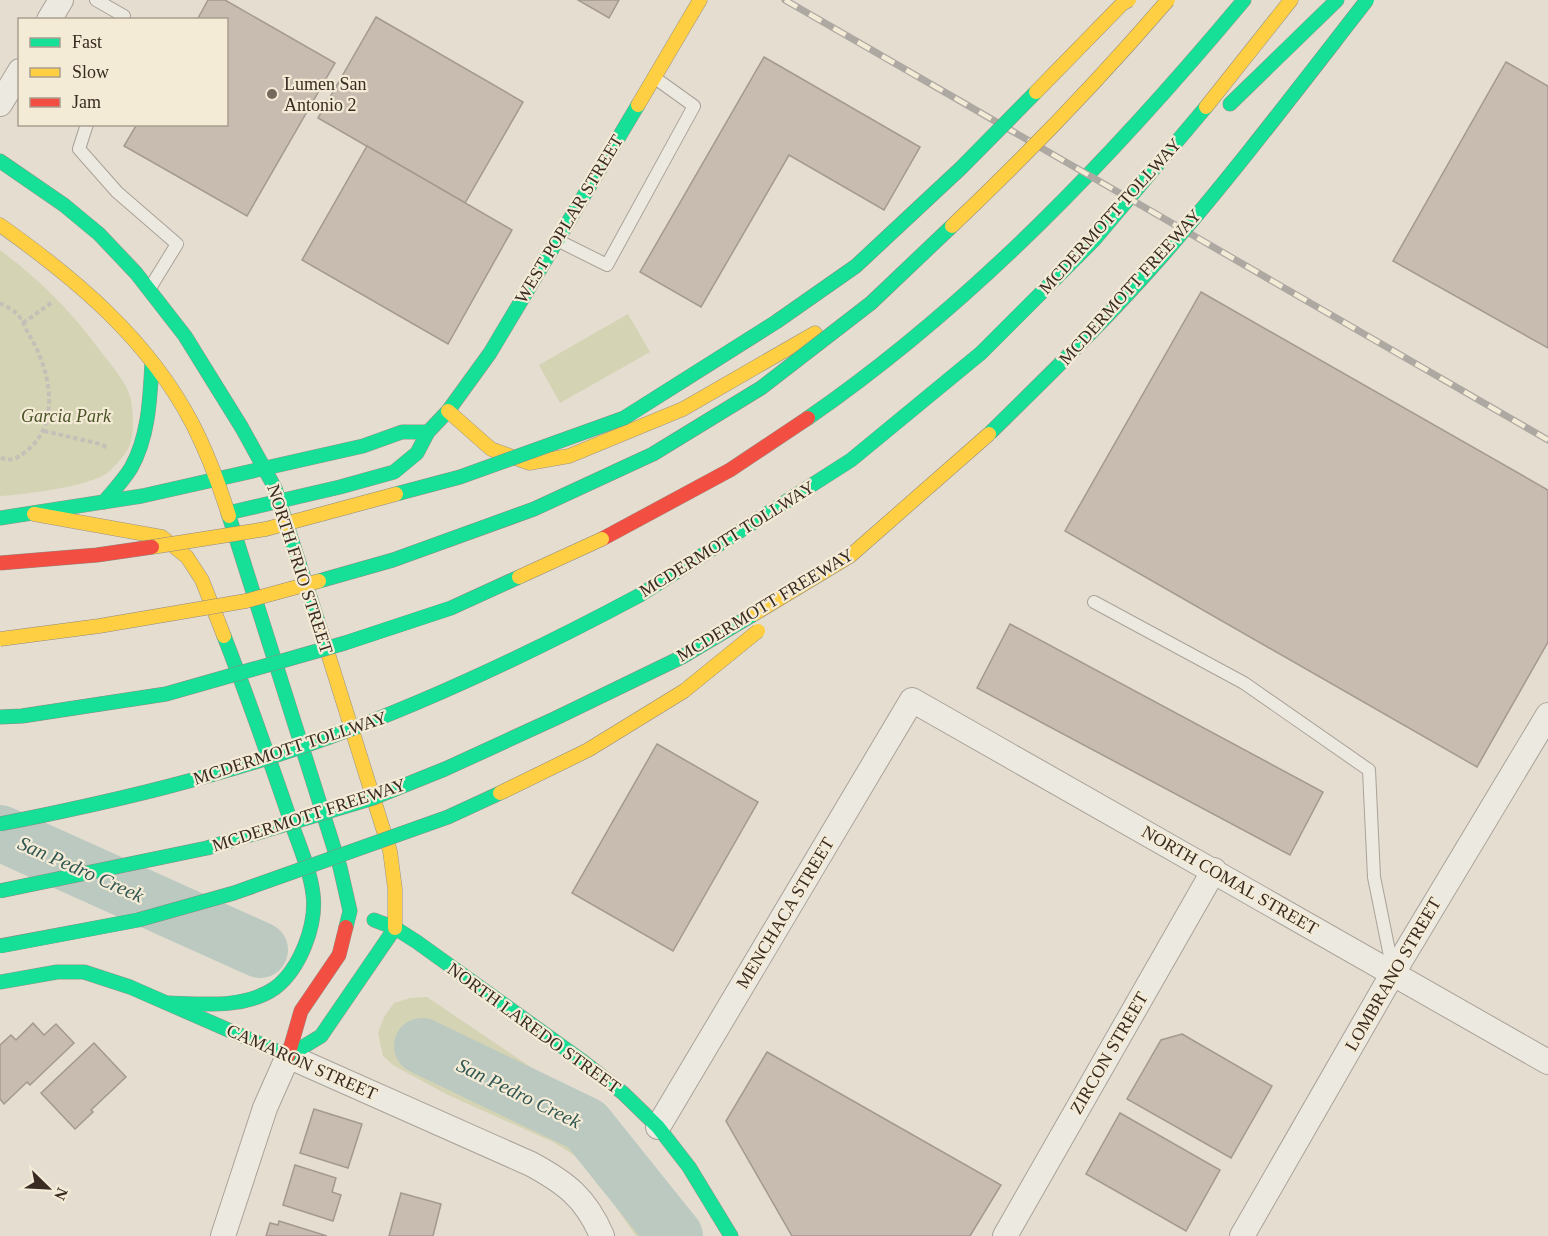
<svg xmlns="http://www.w3.org/2000/svg" width="1548" height="1236" font-family="'Times New Roman',serif">
<style>
.green{fill:#d4d3b3}
.lines{fill:none;stroke-linecap:round;stroke-linejoin:round}
.river{stroke:#bbc9c0;stroke-width:56}
.building{fill:#c8bcb1;stroke:#a4998f;stroke-width:1.5}
.lane-casing{stroke:#aaa298;stroke-width:14}
.street-casing{stroke:#aaa298;stroke-width:26}
.fast-casing{stroke:#999288;stroke-width:15}
.slow-casing{stroke:#999288;stroke-width:15}
.jam-casing{stroke:#999288;stroke-width:15}
.path{stroke:#c5bfb8;stroke-width:4;stroke-dasharray:4.5 3;stroke-linecap:butt}
.lane{stroke:#ece9e1;stroke-width:12}
.street{stroke:#ece9e1;stroke-width:24}
.fast{stroke:#16e098;stroke-width:14}
.slow{stroke:#ffcf43;stroke-width:14}
.jam{stroke:#f24e42;stroke-width:14}
.rail-casing{stroke:#ada8a1;stroke-width:7}
.rail{stroke:#f4ebd7;stroke-width:4.5;stroke-dasharray:14;stroke-linecap:butt}
.fast-bridge-casing{stroke:#8f8880;stroke-width:15;stroke-linecap:butt}
.slow-bridge-casing{stroke:#8f8880;stroke-width:15;stroke-linecap:butt}
.jam-bridge-casing{stroke:#8f8880;stroke-width:15;stroke-linecap:butt}
.fast-bridge{stroke:#16e098;stroke-width:14}
.slow-bridge{stroke:#ffcf43;stroke-width:14}
.jam-bridge{stroke:#f24e42;stroke-width:14}
.poi-dot{fill:#75695e;stroke:#f4ebd7;stroke-width:2}
.labels{text-anchor:middle;dominant-baseline:central;stroke-width:4.5;stroke-linejoin:round;paint-order:stroke}
.poi-label{font-size:18px;fill:#392b21;stroke:#f4ebd7;text-anchor:start}
.street-label{font-size:18px;fill:#392b21;stroke:#f4ebd7}
.park-label{font-size:18px;font-style:italic;fill:#4b5428;stroke:#f4ebd7}
.water-label{font-size:20px;font-style:italic;fill:#315753;stroke:#f4ebd7}
</style>
<rect width="100%" height="100%" fill="#e4ddd0"/>
<g class="green">
<path d="M0 250C42 282 71 311 102 353 111 365 122 377 128 391 134 403 135 438 128 449 123 457 114 468 107 473 91 486 22 495 0 496Z"/>
<path d="M628 314 650 352 560 403 539 365Z"/>
<path d="M427 997 538 1072 602 1122 645 1168 684 1236H636L592 1173 574 1155 553 1142 446 1094 393 1065 383 1056 378 1033 384 1017 394 1003 410 998Z"/>
</g>
<g class="lines">
<g class="river">
<path d="M0 833 260 950"/>
<path d="M422 1046 586 1125 675 1236"/>
</g>
</g>
<g class="building">
<path d="M208 0H225L335 63 247 216 124 146 137 124H226V20H197Z"/>
<path d="M578 0H619L609 18Z"/>
<path d="M376 17 523 102 465 203 318 118Z"/>
<path d="M764 57 920 147 884 210 789 155 701 307 640 272Z"/>
<path d="M1506 62 1548 86V348L1393 261Z"/>
<path d="M367 146 512 230 448 344 302 260Z"/>
<path d="M1201 292 1548 490V642L1477 767 1065 531Z"/>
<path d="M1010 624 1323 792 1290 855 977 688Z"/>
<path d="M657 744 758 802 673 951 572 893Z"/>
<path d="M33 1023 44 1035 56 1024 74 1043 30 1085 27 1082 4 1104 0 1099V1045L11 1035 16 1040Z"/>
<path d="M1182 1034 1272 1086 1231 1158 1127 1099 1161 1040Z"/>
<path d="M94 1043 126 1077 91 1110 93 1112 75 1129 41 1093Z"/>
<path d="M767 1052 1001 1185 970 1236H792L726 1121Z"/>
<path d="M314 1109 362 1124 348 1168 300 1153Z"/>
<path d="M1120 1113 1220 1170 1186 1231 1086 1174Z"/>
<path d="M295 1165 336 1178 332 1192 341 1195 333 1221 283 1205Z"/>
<path d="M401 1193 441 1204 433 1236H389Z"/>
<path d="M279 1221 327 1236H266L270 1223 278 1225Z"/>
</g>
<g class="lines">
<g class="lane-casing">
<g id="lane">
<path d="M96 0 124 16 122 20"/>
<path d="M87 124 79 149 117 192 177 244 150 288"/>
<path d="M557 240 607 265 694 106 655 78"/>
<path d="M1094 602 1244 683 1369 770 1374 877 1393 971"/>
</g>
</g>
<g class="street-casing">
<g id="street">
<path d="M49 20 61 0"/>
<path d="M0 104 20 71"/>
<path d="M658 1127 912 700 1548 1062"/>
<path d="M223 1236 265 1108 288 1056 531 1164C566 1183 586 1198 602 1236"/>
<path d="M1005 1236 1214 870"/>
<path d="M1242 1236 1393 973 1548 715"/>
</g>
</g>
<g class="fast-casing">
<g id="fast">
<path d="M1230 104 1337 0"/>
<path d="M0 161 64 205 99 234 136 273 185 336 242 428 275 488 320 628"/>
<path d="M808 418C973 304 1116 153 1244 0"/>
<path d="M104 502C113 491 123 481 131 468 149 436 150 398 152 362"/>
<path d="M228 513 340 487 394 472 417 453 428 432 448 411 490 353 638 105"/>
<path d="M229 516 340 867 350 911 346 927"/>
<path d="M0 518 142 496 363 446 402 432H428"/>
<path d="M640 595 851 460 981 353 1094 240 1206 107"/>
<path d="M374 920 395 928 417 942 581 1060 623 1093 658 1127 689 1167 731 1236"/>
<path d="M0 982 57 972H84L130 987 288 1056"/>
<path d="M168 1003C202 1004 245 1009 275 988 300 969 317 925 313 894 310 868 297 841 289 816 268 755 247 695 224 636"/>
<path d="M288 1056 321 1036 395 928"/>
</g>
</g>
<g class="slow-casing">
<g id="slow">
<path d="M638 105 700 0"/>
<path d="M1206 107 1291 0"/>
<path d="M0 225C76 279 148 339 192 423 207 452 219 484 229 516"/>
<path d="M448 411 491 449 529 463 569 456 683 409 815 333"/>
<path d="M34 514 162 537 187 557 202 580 224 636"/>
<path d="M320 628 390 851 395 889V928"/>
</g>
</g>
<g class="jam-casing">
<g id="jam">
<path d="M602 539 730 470 808 418"/>
<path d="M288 1056 301 1011 339 955 346 927"/>
</g>
</g>
<g class="path">
<path d="M0 303C5 306 12 309 16 313 21 317 25 327 28 333 50 368 63 424 25 452 17 459 10 462 0 457"/>
<path d="M23 323 51 303"/>
<path d="M44 431 100 444 108 448"/>
</g>
<use href="#lane" class="lane"/>
<use href="#street" class="street"/>
<use href="#fast" class="fast"/>
<use href="#slow" class="slow"/>
<use href="#jam" class="jam"/>
<g class="rail-casing">
<path id="rail" d="M785 0 1548 440"/>
</g>
<use href="#rail" class="rail"/>
<g class="fast-bridge-casing">
<g id="fast-bridge">
<path d="M989 434C1048 376 1108 318 1163 255 1234 173 1300 86 1367 0"/>
<path d="M396 494 460 477 624 418 776 322 856 266 961 168 1036 92"/>
<path d="M319 581 393 560 534 509 653 454 761 388 871 303 952 226"/>
<path d="M0 717 22 716 166 694 345 643 451 608 519 577"/>
<path d="M0 824C112 802 222 776 330 737 437 698 539 649 640 595"/>
<path d="M0 891 207 848 373 798 445 769 554 719 682 657 754 614"/>
<path d="M0 946 138 920 234 893 448 817 500 793"/>
</g>
</g>
<g class="slow-bridge-casing">
<g id="slow-bridge">
<path d="M1036 92 1122 4 1129 0"/>
<path d="M952 226C1028 154 1100 79 1168 0"/>
<path d="M152 547 266 529 396 494"/>
<path d="M519 577 602 539"/>
<path d="M754 614 850 556 989 434"/>
<path d="M0 639 99 626 246 601 319 581"/>
<path d="M500 793 588 750 684 691 758 631"/>
</g>
</g>
<g class="jam-bridge-casing">
<path id="jam-bridge" d="M0 563 97 555 152 547"/>
</g>
<use href="#fast-bridge" class="fast-bridge"/>
<use href="#slow-bridge" class="slow-bridge"/>
<use href="#jam-bridge" class="jam-bridge"/>
</g>
<circle class="poi-dot" cx="272" cy="94" r="6"/>
<g class="labels">
<g class="poi-label">
<text x="284" y="84">Lumen San<tspan x="284" dy="21">Antonio 2</tspan></text>
</g>
<g class="street-label">
<text transform="translate(1110 216) rotate(-48)">MCDERMOTT TOLLWAY</text>
<text transform="translate(569 219) rotate(-59)">WEST POPLAR STREET</text>
<text transform="translate(1130 287) rotate(-48)">MCDERMOTT FREEWAY</text>
<text transform="translate(727 539) rotate(-32)">MCDERMOTT TOLLWAY</text>
<text transform="translate(300 569) rotate(72)">NORTH FRIO STREET</text>
<text transform="translate(765 605) rotate(-31)">MCDERMOTT FREEWAY</text>
<text transform="translate(290 748) rotate(-18)">MCDERMOTT TOLLWAY</text>
<text transform="translate(309 815) rotate(-18)">MCDERMOTT FREEWAY</text>
<text transform="translate(1230 880) rotate(30)">NORTH COMAL STREET</text>
<text transform="translate(785 913) rotate(-59)">MENCHACA STREET</text>
<text transform="translate(1393 974) rotate(-60)">LOMBRANO STREET</text>
<text transform="translate(534 1028) rotate(36)">NORTH LAREDO STREET</text>
<text transform="translate(1109 1053) rotate(-60)">ZIRCON STREET</text>
<text transform="translate(302 1062) rotate(24)">CAMARON STREET</text>
</g>
<g class="park-label">
<text x="66" y="416">Garcia Park</text>
</g>
<g class="water-label">
<text transform="translate(81 869) rotate(24)">San Pedro Creek</text>
<text transform="translate(519 1093) rotate(26)">San Pedro Creek</text>
</g>
</g>
<rect x="18" y="18" width="210" height="108" fill="#f4ebd7" stroke="#a99e8e" stroke-width="1.5"/>
<rect x="30" y="38" width="30" height="9" fill="#16e098" stroke="#a99e8e" stroke-width="1.5"/>
<text x="72" y="48" font-size="18" fill="#392b21">Fast</text>
<rect x="30" y="68" width="30" height="9" fill="#ffcf43" stroke="#a99e8e" stroke-width="1.5"/>
<text x="72" y="78" font-size="18" fill="#392b21">Slow</text>
<rect x="30" y="98" width="30" height="9" fill="#f24e42" stroke="#a99e8e" stroke-width="1.5"/>
<text x="72" y="108" font-size="18" fill="#392b21">Jam</text>
<g transform="translate(48 1188) rotate(114)" stroke="#f4ebd7" stroke-width="4.5" paint-order="stroke">
<path d="M0-4.5L10 22L0 15L-10 22Z" fill="#392b21"/>
<text y="-9" font-size="16" font-weight="bold" text-anchor="middle" fill="#392b21">N</text>
</g>
</svg>
